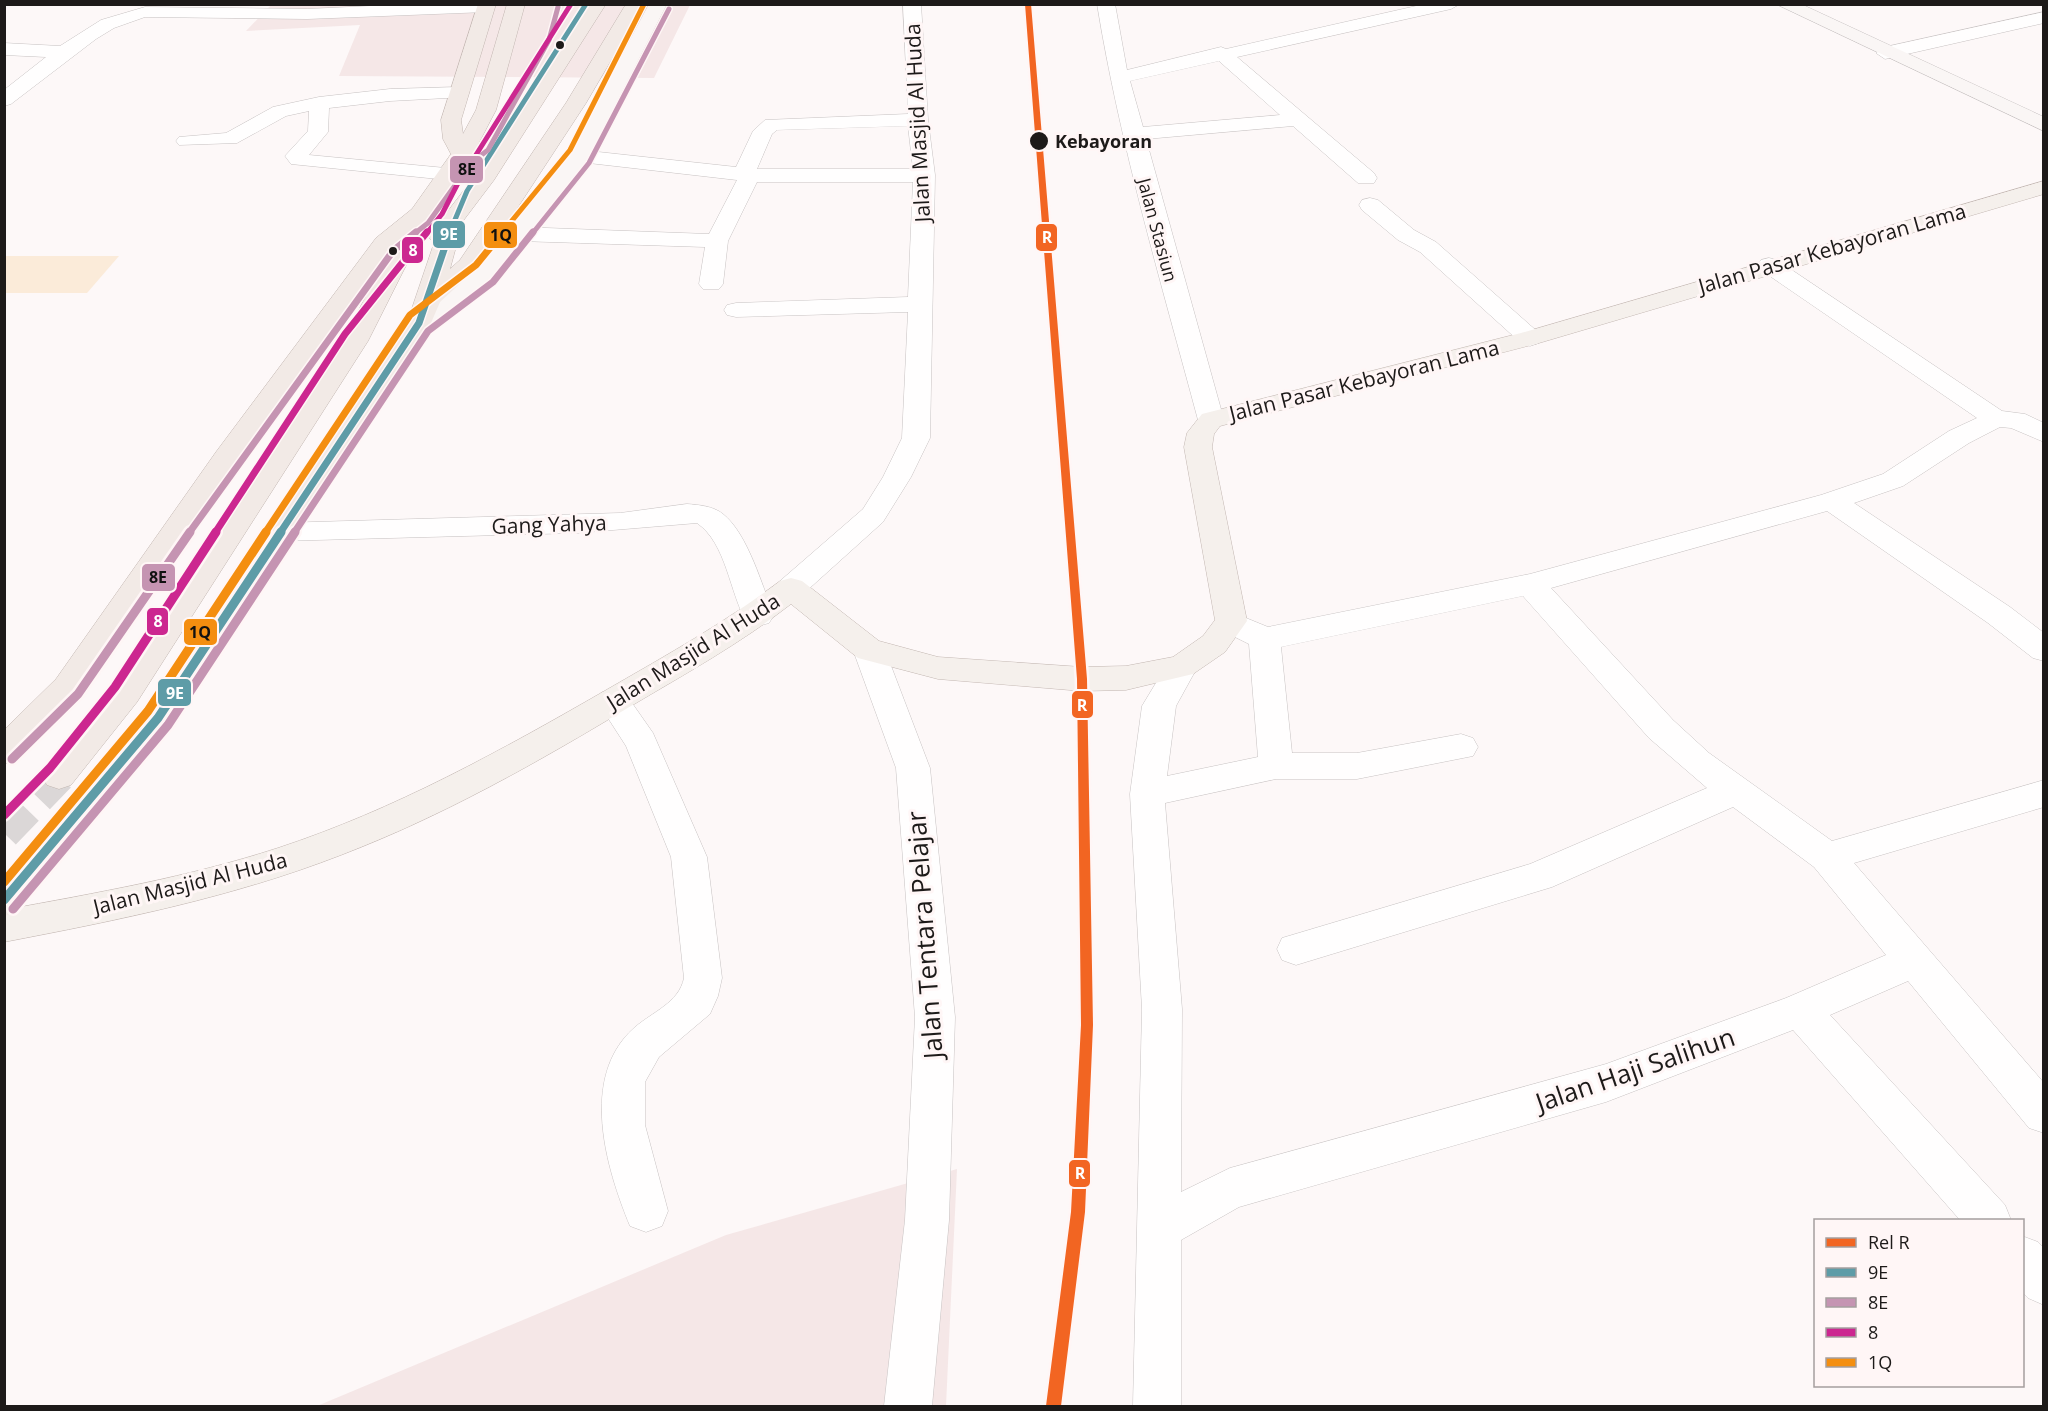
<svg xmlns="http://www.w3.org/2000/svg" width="2048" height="1411" font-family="'Open Sans',sans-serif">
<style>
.built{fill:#f5e7e7}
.green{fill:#fbebd9}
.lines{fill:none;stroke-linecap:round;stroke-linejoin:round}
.trunk-tunnel{stroke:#dbd7d7;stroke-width:33;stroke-dasharray:33 16;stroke-linecap:butt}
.minor-casing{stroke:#c7c2c2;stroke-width:1}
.tertiary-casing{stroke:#c7c2c2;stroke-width:1}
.secondary-casing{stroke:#c7c2c2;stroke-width:1}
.primary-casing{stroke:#c2b6b1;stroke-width:1}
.trunk-casing{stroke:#c2b6b1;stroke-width:1}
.minor{fill:#fffefe;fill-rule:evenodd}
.tertiary{fill:#fffefe;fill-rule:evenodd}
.secondary{fill:#faf6f5;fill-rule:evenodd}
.primary{fill:#f5f0ec;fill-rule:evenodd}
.trunk{fill:#f2eae6;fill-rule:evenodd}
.bus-1-far2-casing{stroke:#fff6f6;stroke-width:8}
.bus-1-far1-casing{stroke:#fff6f6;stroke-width:10}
.bus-1-casing{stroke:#fff6f6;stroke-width:14}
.bus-2-far2-casing{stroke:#fff6f6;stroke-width:8}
.bus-2-far1-casing{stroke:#fff6f6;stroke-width:10}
.bus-2-casing{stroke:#fff6f6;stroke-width:14}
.bus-3-far2-casing{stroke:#fff6f6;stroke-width:8}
.bus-3-far1-casing{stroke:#fff6f6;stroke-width:10}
.bus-3-casing{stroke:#fff6f6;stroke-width:14}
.bus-4-far2-casing{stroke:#fff6f6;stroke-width:8}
.bus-4-far1-casing{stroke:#fff6f6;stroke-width:10}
.bus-4-casing{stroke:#fff6f6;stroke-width:14}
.bus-1-far2{stroke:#5e9ca7;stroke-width:5}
.bus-1-far1{stroke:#5e9ca7;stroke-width:7}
.bus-1{stroke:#5e9ca7;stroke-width:9}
.bus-2-far2{stroke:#c594b2;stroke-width:5}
.bus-2-far1{stroke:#c594b2;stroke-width:7}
.bus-2{stroke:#c594b2;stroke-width:9}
.bus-3-far2{stroke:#cc2790;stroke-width:5}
.bus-3-far1{stroke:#cc2790;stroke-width:7}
.bus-3{stroke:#cc2790;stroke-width:9}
.bus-4-far2{stroke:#f48e10;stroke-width:5}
.bus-4-far1{stroke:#f48e10;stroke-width:7}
.bus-4{stroke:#f48e10;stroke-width:9}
.rail-1-casing{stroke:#fff6f6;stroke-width:5}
.rail-1{fill:#f26522;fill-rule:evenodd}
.bus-dot{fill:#1d1a19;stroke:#fff6f6;stroke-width:2}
.labels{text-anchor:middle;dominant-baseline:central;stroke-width:6;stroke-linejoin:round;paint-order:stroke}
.far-stop-label{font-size:18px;font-weight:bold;fill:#1d1a19;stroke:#fff6f6;text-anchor:start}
.far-street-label{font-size:18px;fill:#1d1a19;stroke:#fff6f6}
.street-label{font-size:21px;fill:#1d1a19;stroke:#fff6f6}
.near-street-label{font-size:26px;fill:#1d1a19;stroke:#fff6f6}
.line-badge{stroke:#fff6f6;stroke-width:2}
.badge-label{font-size:16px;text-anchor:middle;font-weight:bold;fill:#fff}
.pale-badge-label{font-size:16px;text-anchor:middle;font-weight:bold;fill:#111}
</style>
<rect width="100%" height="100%" fill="#fdf8f8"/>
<g class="built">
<path d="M271 5H690L654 78 339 76 360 25 246 31Z"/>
<path d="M957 1169 946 1406H317L726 1235Z"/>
</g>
<path class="green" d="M5 256H119L87 293H5Z"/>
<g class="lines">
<path class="trunk-tunnel" d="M4 833 59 776"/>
<g class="minor-casing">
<g id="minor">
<path d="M412 4H493L495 7 486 12 307 19 145 17 114 28 96 39 11 104 4 106V90L46 57 4 55V43L60 46 101 20 145 7 307 9Z"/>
<path d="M903 4H921L928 120 935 175 930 438 911 477 883 522 802 595 791 598 780 595 776 588 780 581 863 509 883 477 902 438 908 312 736 317 727 315 724 310 727 305 736 303 908 297 913 182H757L728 241 723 284 719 289H703L699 284 705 247 519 241 511 239 508 234 511 229 519 227 709 234 737 180 580 162 573 160 569 156 573 152 580 150 736 167 753 131 765 120 908 114ZM908 126 913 169H757L772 134 777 130Z"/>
<path d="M1097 4H1115L1127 70 1221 47 1226 49 1425 4H1460L1451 9 1237 57 1374 173 1377 178 1374 183H1358L1293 126 1146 139 1224 420 1220 426 1211 428 1202 426 1198 420C1161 282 1120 145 1097 4ZM1219 61 1280 115 1143 127 1130 81Z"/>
<path d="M2044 12V23L1885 59 1876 53 1885 47Z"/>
<path d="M459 87 466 89 469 93 466 97 390 101 329 108 328 132 309 155 456 169 459 174 456 179 448 180 291 164 285 156 308 131 309 111 286 116 237 143 179 145 176 141 179 137 226 133 273 107 319 97 390 89Z"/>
<path d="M1370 198 1378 200 1414 230 1436 242 1539 333 1543 338 1539 343 1530 346 1521 343 1420 252 1398 240 1362 210 1359 205 1362 200Z"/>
<path d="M1769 258 1777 260 2002 411 2025 414 2044 423V442L2011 428 2000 427 1969 443 1903 486 1854 503 2010 607 2044 633V661L2033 658 1988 623 1827 511 1551 588 1673 720 1709 753 1832 841 2044 780V807L1854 863 2044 1083V1133L2029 1128 1908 981 1830 1015 2005 1205 2011 1220H1960L1793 1030 1606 1102 1239 1207 1181 1240V1406H1133L1142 1009 1130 794 1142 706 1171 658 1182 655 1193 658 1198 666 1176 706 1167 776 1258 757 1249 644 1235 637 1230 629 1235 621 1246 618 1268 627 1530 574 1821 495 1883 474 1949 431 1977 418 1761 270 1757 265 1761 260ZM1523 596 1649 738 1707 788 1530 864 1282 938 1277 949 1282 960 1296 965 1552 887 1733 807 1814 867 1886 955 1786 998 1606 1064 1230 1168 1181 1192 1182 1009 1165 803 1276 779H1357L1473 756 1478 747 1473 738 1461 734 1357 753H1292L1281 647Z"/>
<path d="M687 504C699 505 713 506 723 514 748 534 762 586 774 615L769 623 758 626 747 623C729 592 727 544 697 523L577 533 279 541 269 539 264 532 269 525 279 523 620 513Z"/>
<path d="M613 689 625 693 653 733 707 857 722 978 718 996 710 1014 659 1057 645 1082V1125L668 1211 662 1226 646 1232 630 1226C606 1168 579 1077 634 1028 652 1012 679 1003 684 978L671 857 626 746 597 701 601 693Z"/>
<path d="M2022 1236 2038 1242 2044 1248V1305L2028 1298 2022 1292Z"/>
</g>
</g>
<g class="tertiary-casing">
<path id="tertiary" d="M869 639 880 642 885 650 930 768 955 1017 949 1220 932 1406H884L905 1220 915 1017 896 768 853 650 858 642Z"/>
</g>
<g class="secondary-casing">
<g id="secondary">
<path d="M649 4H667L587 160 492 279 428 328 419 330 410 328 407 323 410 318 476 269 570 154Z"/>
<path d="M1776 4H1801L2044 117V131Z"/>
</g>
</g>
<g class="primary-casing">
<path id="primary" d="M2044 181V194L1539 343 1220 426 1214 434 1212 447 1247 621 1225 652 1193 674 1126 690 1082 691 938 679 858 658 791 604C741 643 685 674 631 706 538 762 443 816 341 855 233 897 119 920 4 942V910C96 893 189 877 278 848 394 810 502 750 608 689 667 655 726 622 780 581L791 578 802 581 879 641 938 657 1082 667 1126 666 1173 657 1203 636 1215 620 1184 447 1187 433 1202 414 1521 333Z"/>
</g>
<g class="trunk-casing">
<g id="trunk">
<path d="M478 4H496L461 120 463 134 476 110 507 4H525L496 110 473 154 428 219 418 227 423 232 368 341 137 702 71 785 59 789 47 785 42 776 47 767 113 686 180 587 342 341 392 248 236 464 80 695 16 760 4 764V730L56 679 216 452 376 238 412 209 451 154 443 139 441 120Z"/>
<path d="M588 4H606L494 180 463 221 450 269 460 260 566 103 626 4H644L586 103 480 265 440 302 431 323 170 727 17 912 4 916V874L146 709 407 323 434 243 428 237 474 177Z"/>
</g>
</g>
<use href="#minor" class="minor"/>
<use href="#tertiary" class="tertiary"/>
<use href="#secondary" class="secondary"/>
<use href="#primary" class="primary"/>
<use href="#trunk" class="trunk"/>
<g class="bus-1-far2-casing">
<path id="bus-1-far2" d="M449 234 467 191 586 4"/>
</g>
<g class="bus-1-far1-casing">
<path id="bus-1-far1" d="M280 533 419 323 450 232"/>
</g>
<g class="bus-1-casing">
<path id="bus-1" d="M4 900 158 718 281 532"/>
</g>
<g class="bus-2-far2-casing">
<g id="bus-2-far2">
<path d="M414 234 428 223 471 163 488 150 549 40 558 7"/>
<path d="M532 234 589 163 669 9"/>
</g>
</g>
<g class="bus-2-far1-casing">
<g id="bus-2-far1">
<path d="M189 533 393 251 416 232"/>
<path d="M294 533 428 331 493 282 533 232"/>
</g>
</g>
<g class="bus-2-casing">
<g id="bus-2">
<path d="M12 759 78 694 190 532"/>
<path d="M13 909 168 725 295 532"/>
</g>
</g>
<g class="bus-3-far2-casing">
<path id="bus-3-far2" d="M426 234 442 214 457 185 571 4"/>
</g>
<g class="bus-3-far1-casing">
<path id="bus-3-far1" d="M215 533 345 334 427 232"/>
</g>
<g class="bus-3-casing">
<path id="bus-3" d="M4 815 50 768 115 687 216 532"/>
</g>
<g class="bus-4-far2-casing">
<path id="bus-4-far2" d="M501 234 570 150 644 4"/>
</g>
<g class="bus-4-far1-casing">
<path id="bus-4-far1" d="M265 533 410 315 476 265 503 232"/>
</g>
<g class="bus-4-casing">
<path id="bus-4" d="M4 882 148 711 266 532"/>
</g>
<use href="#bus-1-far2" class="bus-1-far2"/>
<use href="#bus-1-far1" class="bus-1-far1"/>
<use href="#bus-1" class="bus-1"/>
<use href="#bus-2-far2" class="bus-2-far2"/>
<use href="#bus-2-far1" class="bus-2-far1"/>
<use href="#bus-2" class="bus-2"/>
<use href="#bus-3-far2" class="bus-3-far2"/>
<use href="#bus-3-far1" class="bus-3-far1"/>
<use href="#bus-3" class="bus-3"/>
<use href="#bus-4-far2" class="bus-4-far2"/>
<use href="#bus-4-far1" class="bus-4-far1"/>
<use href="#bus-4" class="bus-4"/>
<g class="rail-1-casing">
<path id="rail-1" d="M1025 4H1031L1087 679 1093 1025 1085 1212 1061 1406H1046L1071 1212 1081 1025 1077 679Z"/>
</g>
<use href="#rail-1" class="rail-1"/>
</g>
<g class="bus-dot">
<circle cx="560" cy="45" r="5"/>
<circle cx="1039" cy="141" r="10"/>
<circle cx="393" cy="251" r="5"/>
</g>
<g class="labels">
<g class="far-stop-label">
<text x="1055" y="141">Kebayoran</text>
</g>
<g class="far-street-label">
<text transform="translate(1158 230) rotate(75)">Jalan Stasiun</text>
</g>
<g class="street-label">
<text transform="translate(917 123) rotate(-93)">Jalan Masjid Al Huda</text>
<text transform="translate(1832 248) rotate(-16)">Jalan Pasar Kebayoran Lama</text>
<text transform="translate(1364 380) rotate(-14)">Jalan Pasar Kebayoran Lama</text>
<text transform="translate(549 524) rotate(-2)">Gang Yahya</text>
<text transform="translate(693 651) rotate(-32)">Jalan Masjid Al Huda</text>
<text transform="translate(190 883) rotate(-14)">Jalan Masjid Al Huda</text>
</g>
<g class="near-street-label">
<text transform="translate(924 935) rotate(-94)">Jalan Tentara Pelajar</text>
<text transform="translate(1635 1069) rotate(-19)">Jalan Haji Salihun</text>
</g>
</g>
<g class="line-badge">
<rect x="449" y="155" width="35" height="29" rx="6" fill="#c594b2"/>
<rect x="432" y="220" width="34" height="29" rx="6" fill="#5e9ca7"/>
<rect x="483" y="221" width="35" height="28" rx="6" fill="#f48e10"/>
<rect x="1035" y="223" width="23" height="29" rx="6" fill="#f26522"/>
<rect x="401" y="236" width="23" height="28" rx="6" fill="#cc2790"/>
<rect x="141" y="563" width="35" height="29" rx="6" fill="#c594b2"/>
<rect x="146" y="607" width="23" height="29" rx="6" fill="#cc2790"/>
<rect x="183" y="618" width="35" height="28" rx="6" fill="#f48e10"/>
<rect x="157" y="678" width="35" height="29" rx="6" fill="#5e9ca7"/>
<rect x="1071" y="690" width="23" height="29" rx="6" fill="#f26522"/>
<rect x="1068" y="1159" width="23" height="29" rx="6" fill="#f26522"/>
</g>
<g class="badge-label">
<text x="449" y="240">9E</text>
<text x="1047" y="243">R</text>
<text x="413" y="256">8</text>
<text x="158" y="627">8</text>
<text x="175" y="699">9E</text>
<text x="1082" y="711">R</text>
<text x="1080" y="1179">R</text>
</g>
<g class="pale-badge-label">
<text x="467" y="175">8E</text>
<text x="501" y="241">1Q</text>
<text x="158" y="583">8E</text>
<text x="200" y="638">1Q</text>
</g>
<rect width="2048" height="1411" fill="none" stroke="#1d1a19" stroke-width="12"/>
<rect x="1814" y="1219" width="210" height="168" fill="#fff6f6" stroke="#a59e9e" stroke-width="1.5"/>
<rect x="1826" y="1238" width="30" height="9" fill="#f26522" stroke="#a59e9e" stroke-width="1.5"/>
<text x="1868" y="1249" font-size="18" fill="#1d1a19">Rel R</text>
<rect x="1826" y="1268" width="30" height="9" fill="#5e9ca7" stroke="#a59e9e" stroke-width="1.5"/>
<text x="1868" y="1279" font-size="18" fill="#1d1a19">9E</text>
<rect x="1826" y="1298" width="30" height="9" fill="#c594b2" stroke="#a59e9e" stroke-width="1.5"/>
<text x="1868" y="1309" font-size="18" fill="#1d1a19">8E</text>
<rect x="1826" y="1328" width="30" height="9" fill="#cc2790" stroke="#a59e9e" stroke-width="1.5"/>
<text x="1868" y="1339" font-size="18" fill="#1d1a19">8</text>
<rect x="1826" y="1358" width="30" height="9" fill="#f48e10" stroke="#a59e9e" stroke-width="1.5"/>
<text x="1868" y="1369" font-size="18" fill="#1d1a19">1Q</text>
</svg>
